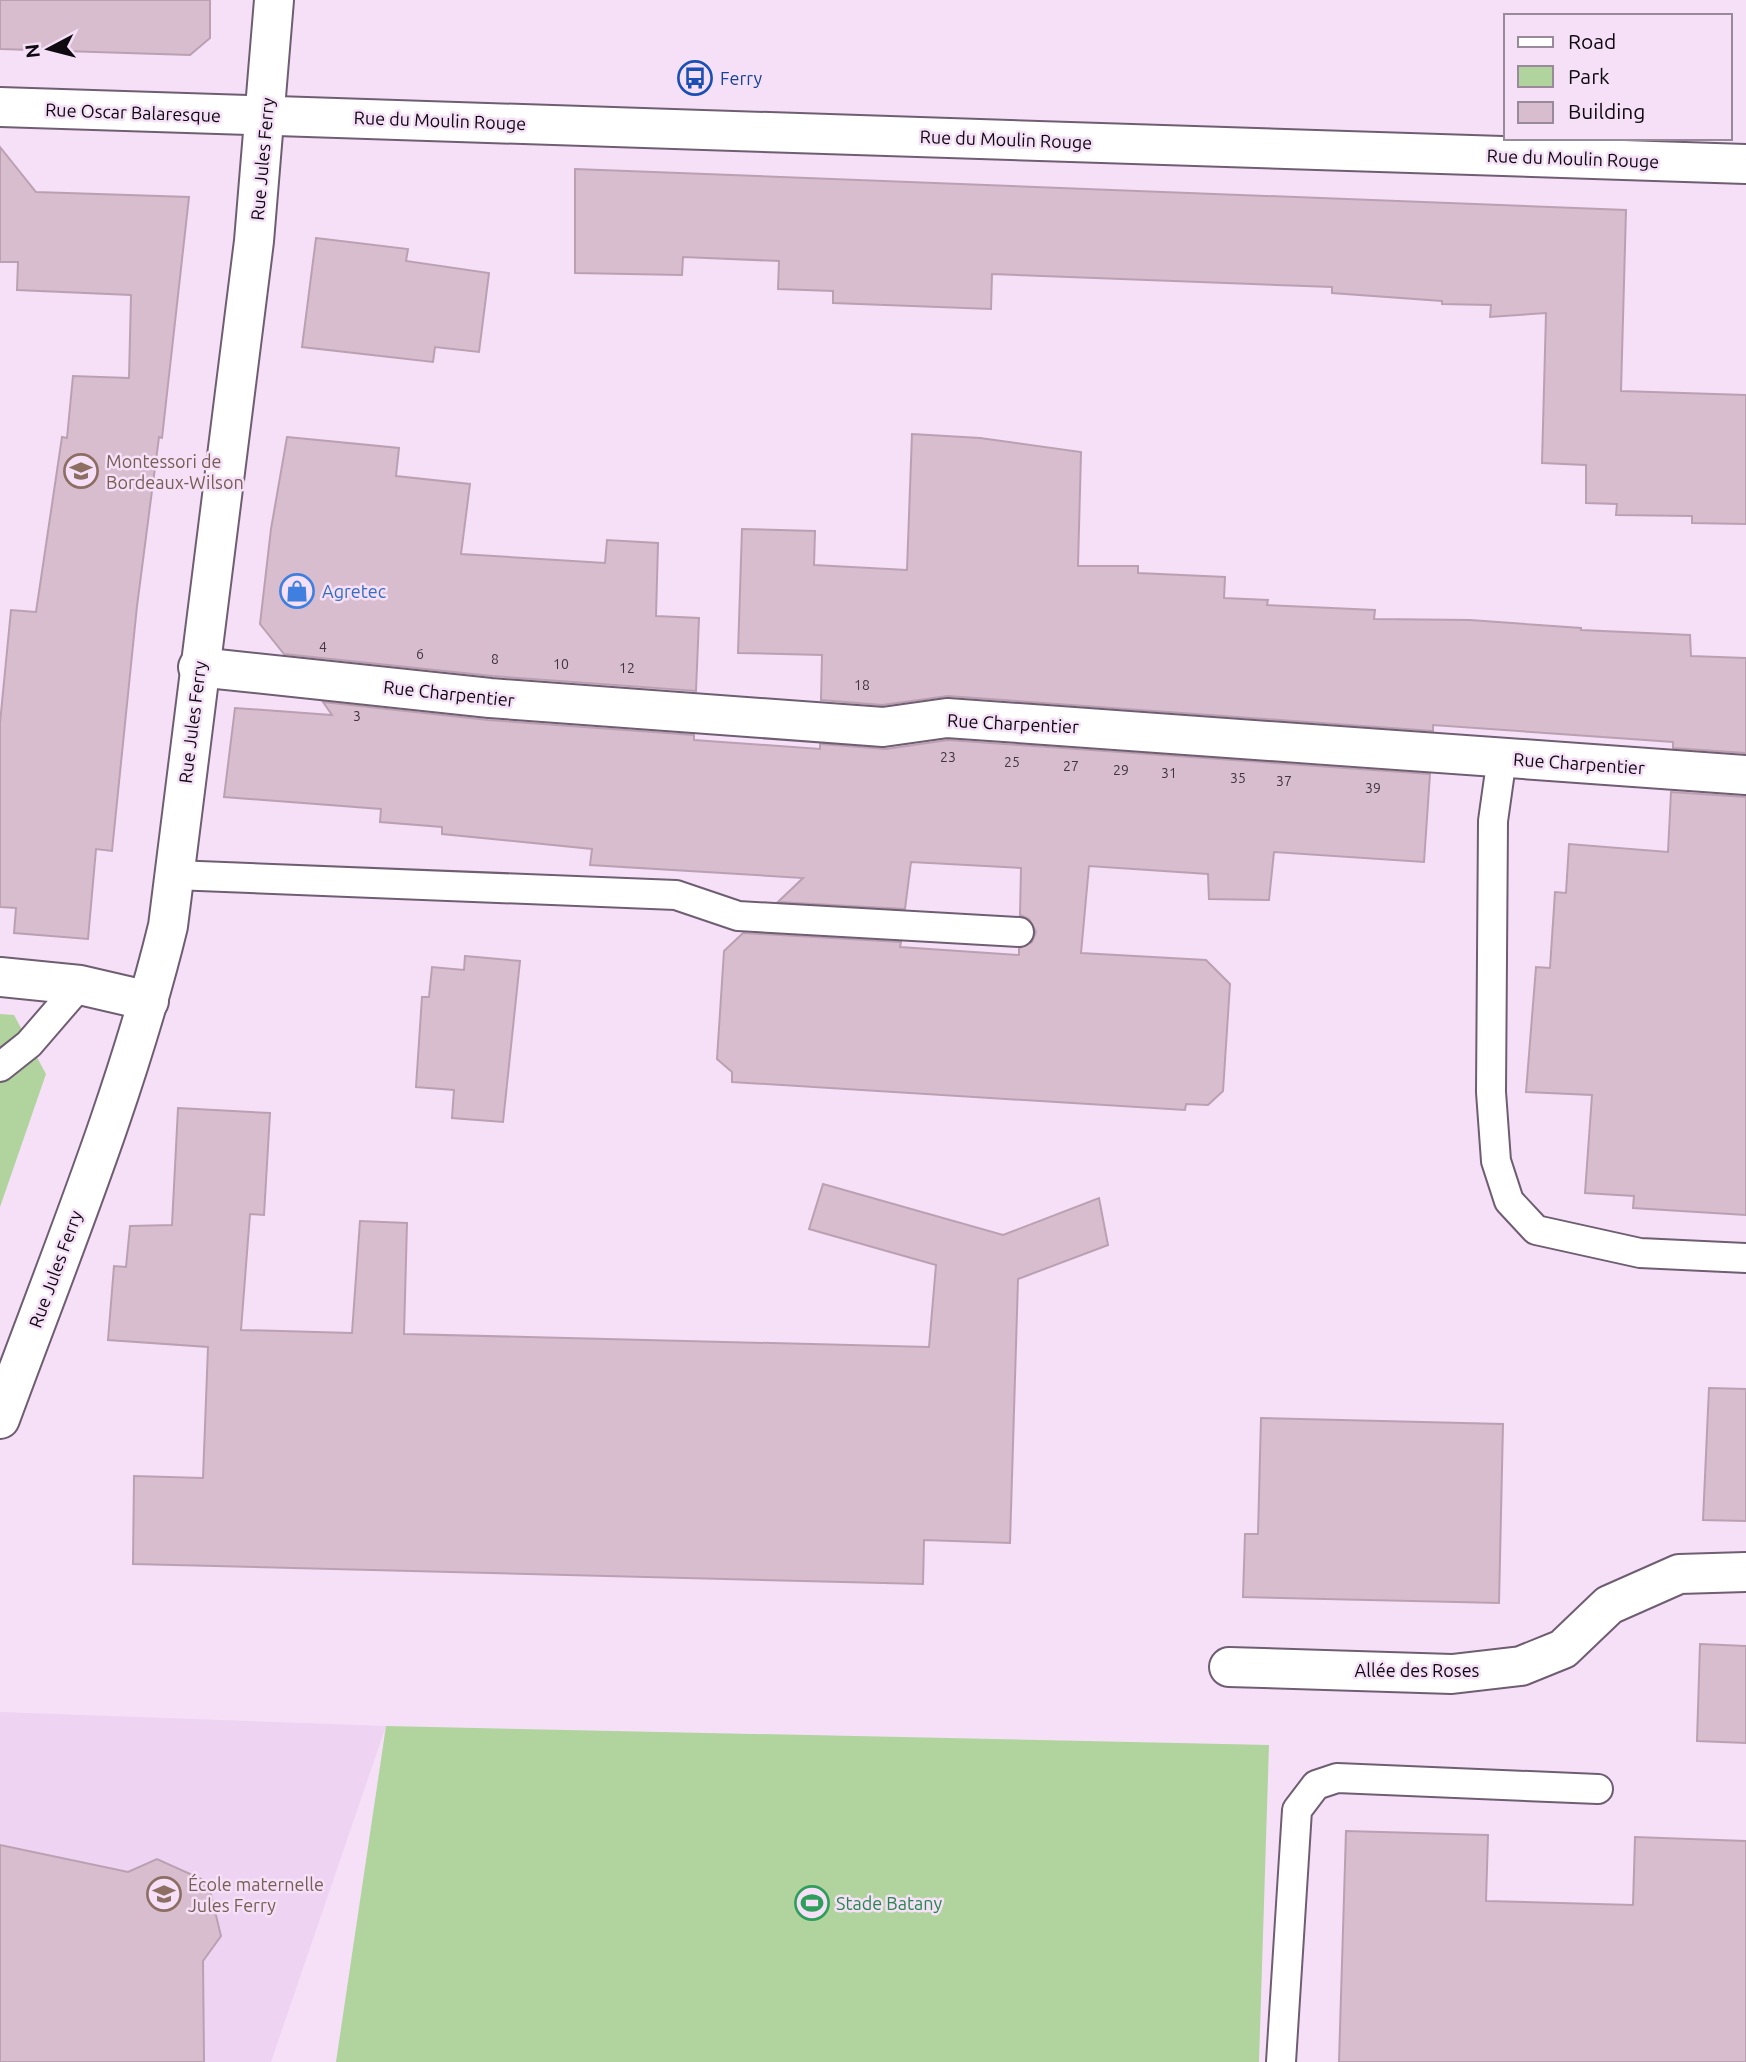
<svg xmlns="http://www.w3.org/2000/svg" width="1746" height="2062" font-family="Ubuntu,sans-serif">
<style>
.built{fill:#eed4f2}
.green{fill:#b1d39e}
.building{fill:#d8bdcf;stroke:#bba0b2;stroke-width:2}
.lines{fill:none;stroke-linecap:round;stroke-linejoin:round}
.lane-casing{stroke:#6f5d72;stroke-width:32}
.street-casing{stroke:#6f5d72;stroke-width:42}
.secondary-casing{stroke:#6f5d72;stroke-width:42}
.lane{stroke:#fff;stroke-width:28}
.street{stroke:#fff;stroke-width:38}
.secondary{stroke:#fff;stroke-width:38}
.labels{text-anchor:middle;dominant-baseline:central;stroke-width:5;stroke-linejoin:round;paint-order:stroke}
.number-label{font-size:14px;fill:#413640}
.transit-label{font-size:18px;fill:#164399;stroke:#f5e0f8;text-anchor:start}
.street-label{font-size:18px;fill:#0f0910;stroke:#f5e0f8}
.education-label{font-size:18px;fill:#785e54;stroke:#f5e0f8;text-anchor:start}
.shop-label{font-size:18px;fill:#366cbe;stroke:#f5e0f8;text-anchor:start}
.leisure-label{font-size:18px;fill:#27864d;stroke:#f5e0f8;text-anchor:start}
</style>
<rect width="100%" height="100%" fill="#f5e0f8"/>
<path class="built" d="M0 1712 386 1726 271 2062H0Z"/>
<g class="green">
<path d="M0 1014 14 1015 46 1074 0 1207Z"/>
<path d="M386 1726 1269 1745 1259 2062H336Z"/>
</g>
<g class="building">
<path d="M0 0H210V38L190 55 0 49Z"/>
<path d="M0 147 36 192 189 197 162 438 159 437 137 606 112 851 96 849 88 939 14 933 16 908 0 907V723L11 610 36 612 62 437 67 438 73 376 129 378 131 295 17 290 18 262H0Z"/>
<path d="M575 169 1626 210 1621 391 1746 395V524L1692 523V516L1616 515 1617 504 1586 503V465L1542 463 1546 313 1490 317 1491 305 1442 304V301L1332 293V287L992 274 991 309 833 303V291L778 289 779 261 683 257 682 275 575 273Z"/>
<path d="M316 238 408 249 406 261 489 273 479 352 435 347 433 362 302 347Z"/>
<path d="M912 434 980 438 1081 452 1078 566H1138V573L1225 577 1224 598 1268 600 1267 605 1375 610 1374 619 1470 620 1581 628V630L1690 635 1691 656 1746 658V753L1673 748V742L1433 725V731L948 696 882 705 821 700 822 655 738 653 742 529 815 531 814 565 907 570Z"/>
<path d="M287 437 399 448 396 476 470 484 461 554 605 563 607 540 658 543 656 616 699 618 696 691 492 676 284 654 260 624 271 529Z"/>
<path d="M323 702 488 720 694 735V740L820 749V744L886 749 948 740 1430 774 1424 862 1274 852 1269 900 1209 899 1208 874 1089 866 1081 953 1206 960 1230 984 1223 1091 1208 1105 1186 1104 1185 1110 732 1082V1072L717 1059 724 951 743 933 901 942 900 947 1019 955V948L1032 942 1036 932 1029 919 1020 915 1021 868 911 862 905 909 778 902 803 878 590 865 592 849 442 834V827L380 822 381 809 224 797 235 708 332 715Z"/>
<path d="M1671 792 1746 797V1215L1633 1208 1634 1196 1585 1193 1592 1095 1526 1092 1536 967 1550 968 1555 892 1566 893 1569 844 1668 852Z"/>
<path d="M465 956 520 961 503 1122 452 1118 454 1090 416 1087 422 997H429L432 967 464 970Z"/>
<path d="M178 1108 270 1113 264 1215 250 1214 241 1330 352 1333 360 1221 407 1223 404 1334 929 1347 936 1265 809 1229 823 1184 1003 1235 1099 1198 1108 1245 1018 1279 1010 1543 924 1540 923 1584 133 1564 134 1476 203 1478 208 1347 108 1340 114 1266 126 1267 130 1226 172 1225Z"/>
<path d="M1709 1388 1746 1389V1521L1703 1520Z"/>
<path d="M1261 1418 1503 1424 1499 1603 1243 1597 1245 1534H1258Z"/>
<path d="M1700 1644 1746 1646V1743L1697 1741Z"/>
<path d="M1346 1831 1488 1835 1486 1901 1633 1905 1635 1837 1746 1841V2062H1339Z"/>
<path d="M0 1845 128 1872 157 1859 208 1882 221 1936 203 1961 204 2062H0Z"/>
</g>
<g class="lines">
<g class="lane-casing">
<g id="lane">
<path d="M1502 757 1493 821 1491 1092 1496 1161 1509 1201 1536 1230 1640 1253 1746 1258"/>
<path d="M174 875 676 895 738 916 1019 932"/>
<path d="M0 1067 29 1044 80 985"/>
<path d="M1281 2062 1297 1810 1316 1785 1337 1778 1598 1789"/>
</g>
</g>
<g class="street-casing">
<g id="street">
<path d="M0 107 1746 164"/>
<path d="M198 667 490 698 883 727 947 718 1746 775"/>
<path d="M0 977 80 985 149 1001"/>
<path d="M1229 1667 1452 1674 1521 1666 1563 1649 1609 1605 1679 1574 1746 1572"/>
</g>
</g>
<g class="secondary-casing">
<path id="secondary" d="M0 1419C60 1256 127 1094 168 926L254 241 274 0"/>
</g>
<use href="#lane" class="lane"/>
<use href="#street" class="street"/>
<use href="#secondary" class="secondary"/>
</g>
<defs>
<g id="bus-ring" transform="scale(1.75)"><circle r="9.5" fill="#f5e0f8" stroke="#1a4fb4" stroke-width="1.5"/><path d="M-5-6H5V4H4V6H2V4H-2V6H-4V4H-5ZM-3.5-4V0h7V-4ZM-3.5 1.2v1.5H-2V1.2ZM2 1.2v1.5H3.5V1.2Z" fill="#1a4fb4"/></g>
<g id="school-ring" transform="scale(1.75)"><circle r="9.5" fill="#f5e0f8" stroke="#8d6e63" stroke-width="1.5"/><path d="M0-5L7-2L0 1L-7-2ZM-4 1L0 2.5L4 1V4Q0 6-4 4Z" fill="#8d6e63"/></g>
<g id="shop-ring" transform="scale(1.75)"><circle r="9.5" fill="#f5e0f8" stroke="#3f7fe0" stroke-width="1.5"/><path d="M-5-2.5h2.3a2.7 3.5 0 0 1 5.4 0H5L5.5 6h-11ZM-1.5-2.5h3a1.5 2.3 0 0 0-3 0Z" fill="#3f7fe0"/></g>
<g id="stadium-ring" transform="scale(1.75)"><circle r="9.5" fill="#f5e0f8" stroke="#2e9e5b" stroke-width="1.5"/><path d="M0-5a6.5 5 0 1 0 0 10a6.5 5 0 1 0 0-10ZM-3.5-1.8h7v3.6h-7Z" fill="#2e9e5b"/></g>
</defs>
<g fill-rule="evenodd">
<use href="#bus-ring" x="695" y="78"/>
<use href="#school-ring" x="81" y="471"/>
<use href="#shop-ring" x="297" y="591"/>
<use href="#school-ring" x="164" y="1894"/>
<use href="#stadium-ring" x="812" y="1903"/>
</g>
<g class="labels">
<g class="number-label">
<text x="323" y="647">4</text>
<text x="420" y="654">6</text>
<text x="495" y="659">8</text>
<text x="561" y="664">10</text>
<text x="627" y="668">12</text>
<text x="862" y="685">18</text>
<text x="357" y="716">3</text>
<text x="948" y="757">23</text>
<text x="1012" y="762">25</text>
<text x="1071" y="766">27</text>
<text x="1121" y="770">29</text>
<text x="1169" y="773">31</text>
<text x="1238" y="778">35</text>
<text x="1284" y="781">37</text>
<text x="1373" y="788">39</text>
</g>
<g class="transit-label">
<text x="720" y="78">Ferry</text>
</g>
<g class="street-label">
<text transform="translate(133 112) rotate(2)">Rue Oscar Balaresque</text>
<text transform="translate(440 120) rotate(2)">Rue du Moulin Rouge</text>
<text transform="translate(1006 139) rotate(2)">Rue du Moulin Rouge</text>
<text transform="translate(1573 158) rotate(2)">Rue du Moulin Rouge</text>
<text transform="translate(262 159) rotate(-85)">Rue Jules Ferry</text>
<text transform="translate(449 693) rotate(6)">Rue Charpentier</text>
<text transform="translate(192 722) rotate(-83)">Rue Jules Ferry</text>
<text transform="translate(1013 723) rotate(3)">Rue Charpentier</text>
<text transform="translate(1579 763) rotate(4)">Rue Charpentier</text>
<text transform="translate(55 1269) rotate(-70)">Rue Jules Ferry</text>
<text x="1417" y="1670">Allée des Roses</text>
</g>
<g class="education-label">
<text x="106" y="461">Montessori de<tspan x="106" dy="21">Bordeaux-Wilson</tspan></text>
<text x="188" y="1884">École maternelle<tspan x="188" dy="21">Jules Ferry</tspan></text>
</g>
<g class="shop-label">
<text x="322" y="591">Agretec</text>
</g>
<g class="leisure-label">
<text x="836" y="1903">Stade Batany</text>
</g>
</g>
<rect x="1504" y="14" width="228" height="126" fill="#f5e0f8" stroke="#998a9b" stroke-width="2"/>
<rect x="1518" y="37" width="35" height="10" fill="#ffffff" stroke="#998a9b" stroke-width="2"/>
<text x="1568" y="49" font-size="21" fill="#0f0910">Road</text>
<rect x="1518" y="66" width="35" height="21" fill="#b1d39e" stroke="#998a9b" stroke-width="2"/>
<text x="1568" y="84" font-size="21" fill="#0f0910">Park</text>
<rect x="1518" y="102" width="35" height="21" fill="#d8bdcf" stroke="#998a9b" stroke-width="2"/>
<text x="1568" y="119" font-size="21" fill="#0f0910">Building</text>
<g transform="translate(49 49) rotate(263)" stroke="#f5e0f8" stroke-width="5" paint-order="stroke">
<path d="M0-5L12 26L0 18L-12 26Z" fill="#0f0910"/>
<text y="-10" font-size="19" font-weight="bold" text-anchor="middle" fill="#0f0910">N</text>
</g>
</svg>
